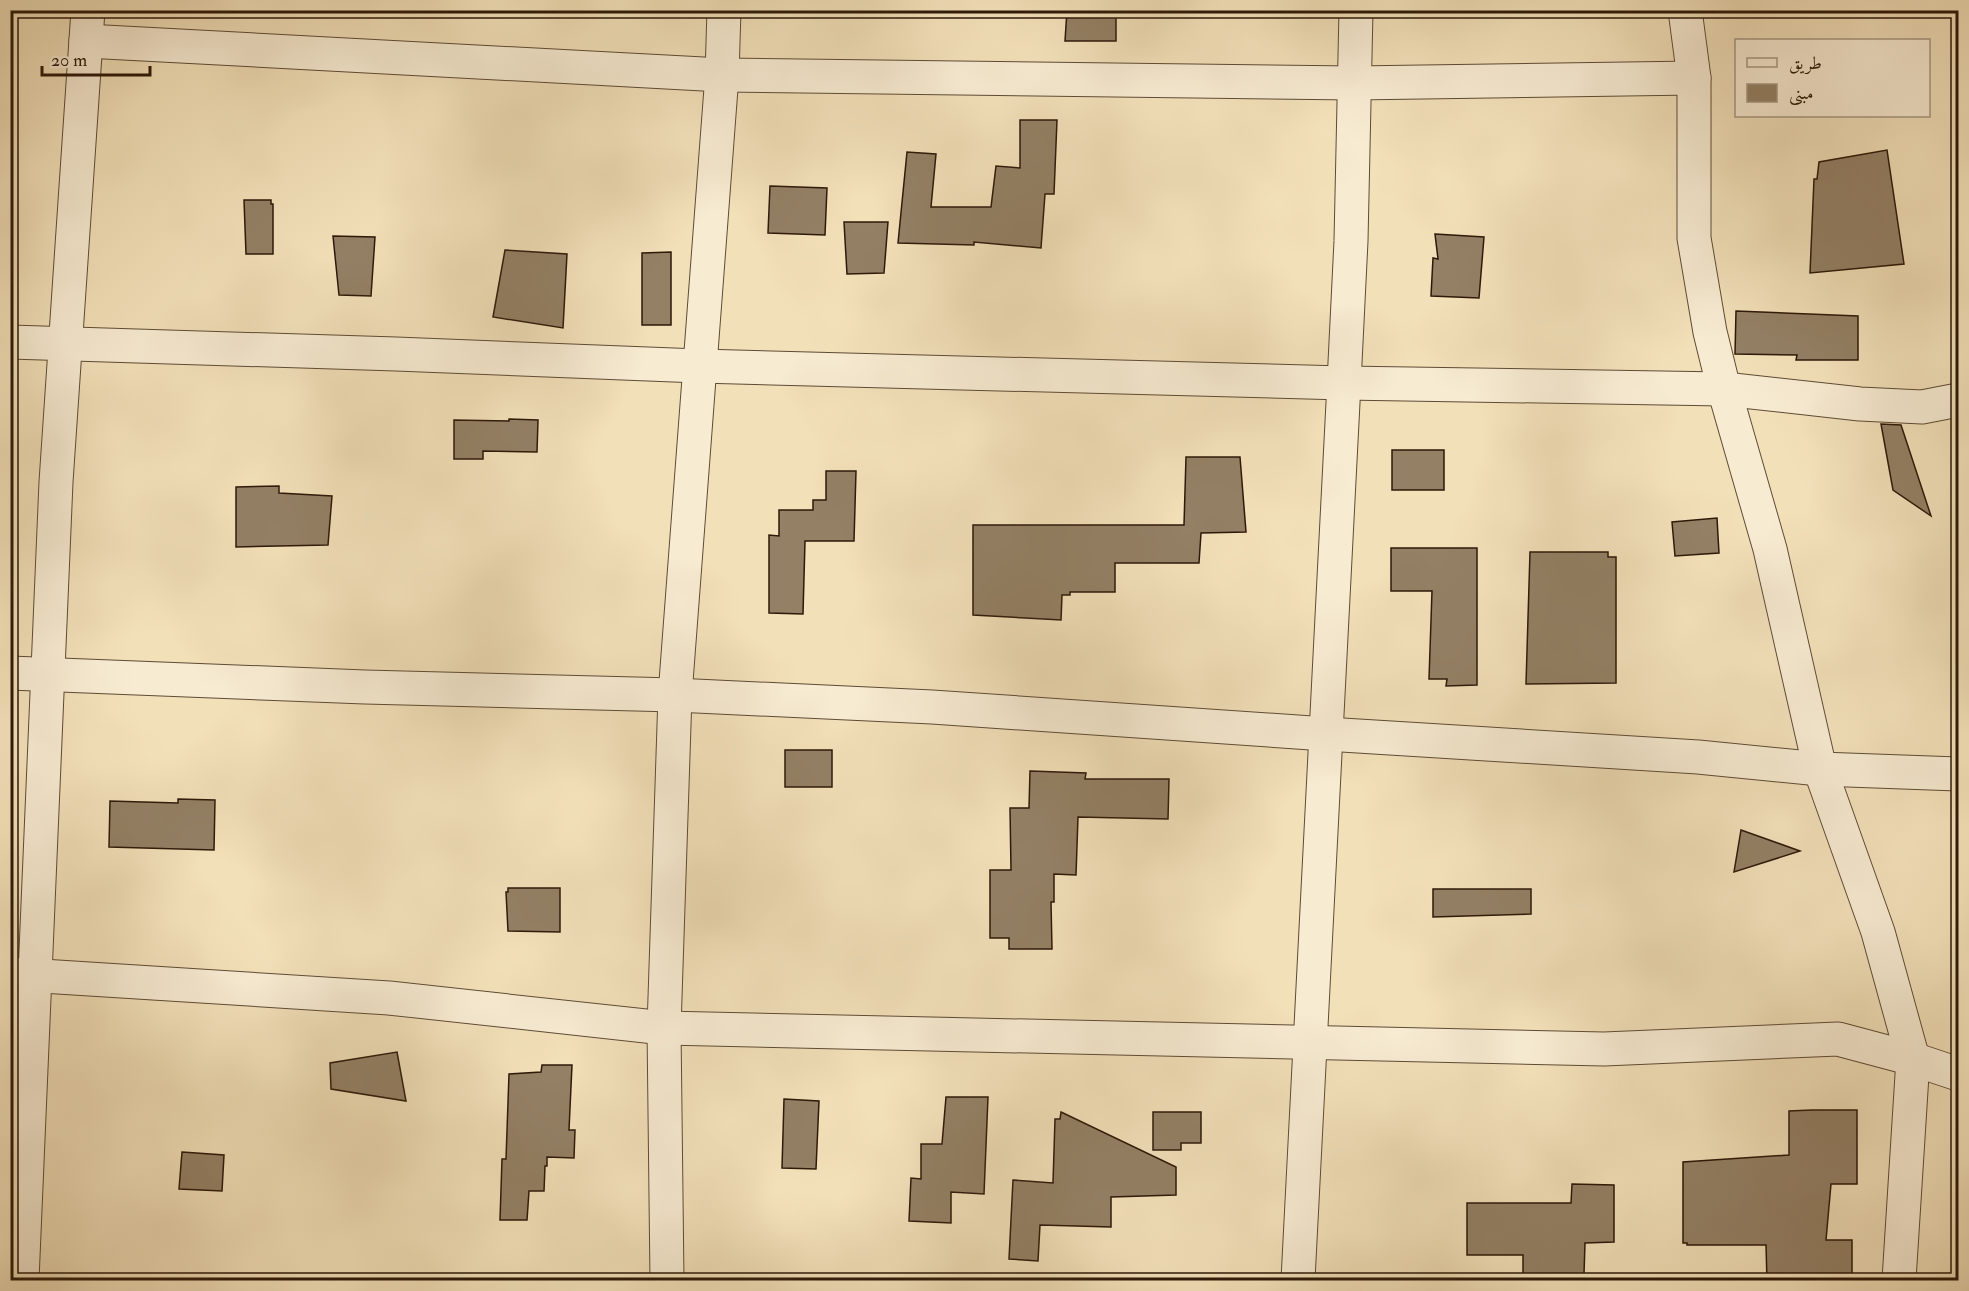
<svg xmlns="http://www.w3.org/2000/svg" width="1969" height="1291" font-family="'IM FELL Double Pica',Amiri,serif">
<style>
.building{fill:#938065;stroke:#2d1909;stroke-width:1.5}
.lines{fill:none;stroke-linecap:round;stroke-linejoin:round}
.minor-casing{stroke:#5e4b35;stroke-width:35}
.tertiary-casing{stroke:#5e4b35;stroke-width:35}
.minor{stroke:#f7ebd2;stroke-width:33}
.tertiary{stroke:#f7ebd2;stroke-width:33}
</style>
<rect width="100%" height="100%" fill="#f2e0b9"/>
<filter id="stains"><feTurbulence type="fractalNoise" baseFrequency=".00333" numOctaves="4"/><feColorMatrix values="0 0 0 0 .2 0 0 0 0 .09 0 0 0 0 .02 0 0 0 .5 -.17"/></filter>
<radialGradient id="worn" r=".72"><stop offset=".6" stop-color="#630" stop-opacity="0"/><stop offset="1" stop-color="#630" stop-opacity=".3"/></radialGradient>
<g class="building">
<path d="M1067 10H1116V41H1065Z"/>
<path d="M1020 120H1057L1054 194H1045L1041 248 974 242V245L898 243 907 152 936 154 931 207H991L996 166 1020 168Z"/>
<path d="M1887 150 1904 264 1810 273 1814 179H1817L1819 162Z"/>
<path d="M770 186 827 188 825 235 768 233Z"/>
<path d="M244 200H271V204H273V254H246Z"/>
<path d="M844 222H888L884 273 847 274Z"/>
<path d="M1435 234 1484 237 1479 298 1431 296 1433 258 1438 259Z"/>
<path d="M333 236 375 237 371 296 339 295Z"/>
<path d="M505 250 567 254 563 328 493 317Z"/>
<path d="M671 252V325H642V253Z"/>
<path d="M1736 311 1858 316V360H1796L1797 355 1735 354Z"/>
<path d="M509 419 538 420 537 452 483 451V459H454V420L509 421Z"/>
<path d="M1881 424 1901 425 1931 516 1893 490Z"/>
<rect x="1392" y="450" width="52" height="40"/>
<path d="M1186 457H1240L1246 532 1201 533 1199 563H1115V592H1070V595H1062L1061 620 973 615V525H1184Z"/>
<path d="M826 471H856L854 541H805L803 614 769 613V535L779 536V510H813V500H826Z"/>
<path d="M279 486V493L332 496 328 545 236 547V487Z"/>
<path d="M1717 518 1719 553 1675 556 1672 522Z"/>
<path d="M1391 548H1477V685L1446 686 1447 679H1429L1432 591H1391Z"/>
<path d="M1530 552H1608V557H1616V683L1526 684Z"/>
<rect x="785" y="750" width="47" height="37"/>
<path d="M1030 771 1086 773 1085 779H1169L1168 819 1078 817 1076 875 1054 874V902H1051L1052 949H1009V938H990V870H1011L1010 808H1029Z"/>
<path d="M178 799 215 800 214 850 109 847 110 801 178 803Z"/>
<path d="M1741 830 1800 851 1734 872Z"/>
<path d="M508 888H560V932L508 931 506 892H508Z"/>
<path d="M1433 889H1531V914L1433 917Z"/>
<path d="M397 1052 406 1101 331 1089 330 1063Z"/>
<path d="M542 1065H572L569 1130H575L574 1158 547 1157V1166H545L544 1191H529L527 1220H500L502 1159H506L509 1074 541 1072Z"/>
<path d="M946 1097H988L984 1194 951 1192V1223L909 1221 911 1178 921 1179V1144H942Z"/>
<path d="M784 1099 819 1101 816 1169 782 1168Z"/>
<path d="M1812 1110H1857V1184H1831L1826 1240H1852V1281H1767L1766 1245H1687V1243H1683V1162L1789 1155V1111Z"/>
<path d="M1061 1112 1176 1167V1195L1111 1197V1227L1040 1225 1038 1261 1009 1259 1013 1180 1053 1183 1055 1119H1060Z"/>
<path d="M1153 1112H1201V1143H1181V1150H1153Z"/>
<path d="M182 1152 224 1155 222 1191 179 1189Z"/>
<path d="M1572 1184 1614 1185V1242L1585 1243 1584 1274H1523V1255H1467V1203H1571Z"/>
</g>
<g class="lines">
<g class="minor-casing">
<g id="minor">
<path d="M1685 10 1694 78V238L1710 332 1724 389 1770 549 1820 769 1878 932 1913 1059 1899 1280"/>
<path d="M86 41 722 75 1354 83 1694 78"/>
<path d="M10 342 396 354 699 366 1344 383 1724 389 1860 404 1922 407 1958 400"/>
<path d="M10 673 365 687 675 695 932 707 1326 734 1698 757 1820 769 1958 774"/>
<path d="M10 974 389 998 664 1028 1604 1049 1838 1039 1913 1059 1958 1074"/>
<path d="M22 1280 56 482 88 10"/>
<path d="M667 1280 664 1028 675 695 722 75 724 10"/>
</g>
</g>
<g class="tertiary-casing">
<path id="tertiary" d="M1298 1280 1344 383 1351 241 1356 10"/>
</g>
<use href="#minor" class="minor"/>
<use href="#tertiary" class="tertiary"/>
</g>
<rect width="1969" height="1291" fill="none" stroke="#f2e0b9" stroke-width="36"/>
<rect x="12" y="12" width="1945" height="1267" fill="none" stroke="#2d1909" stroke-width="3"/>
<rect x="18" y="18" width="1933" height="1255" fill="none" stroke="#2d1909" stroke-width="1.5"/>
<rect x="1735" y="39" width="195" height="78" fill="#f7ebd2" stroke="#a69782" stroke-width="1.5"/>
<rect x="1747" y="58" width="30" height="9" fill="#f7ebd2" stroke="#a69782" stroke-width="1.5"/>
<text x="1789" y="69" font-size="18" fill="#2d1909">طريق</text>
<rect x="1747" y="84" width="30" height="18" fill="#938065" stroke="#a69782" stroke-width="1.5"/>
<text x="1789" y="99" font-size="18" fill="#2d1909">مبنى</text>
<path d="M42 66v9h108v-9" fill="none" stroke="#2d1909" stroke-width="3"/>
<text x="51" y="66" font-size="18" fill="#2d1909" stroke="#f7ebd2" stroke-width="4.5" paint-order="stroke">20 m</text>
<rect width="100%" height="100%" filter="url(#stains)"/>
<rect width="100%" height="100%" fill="url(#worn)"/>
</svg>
